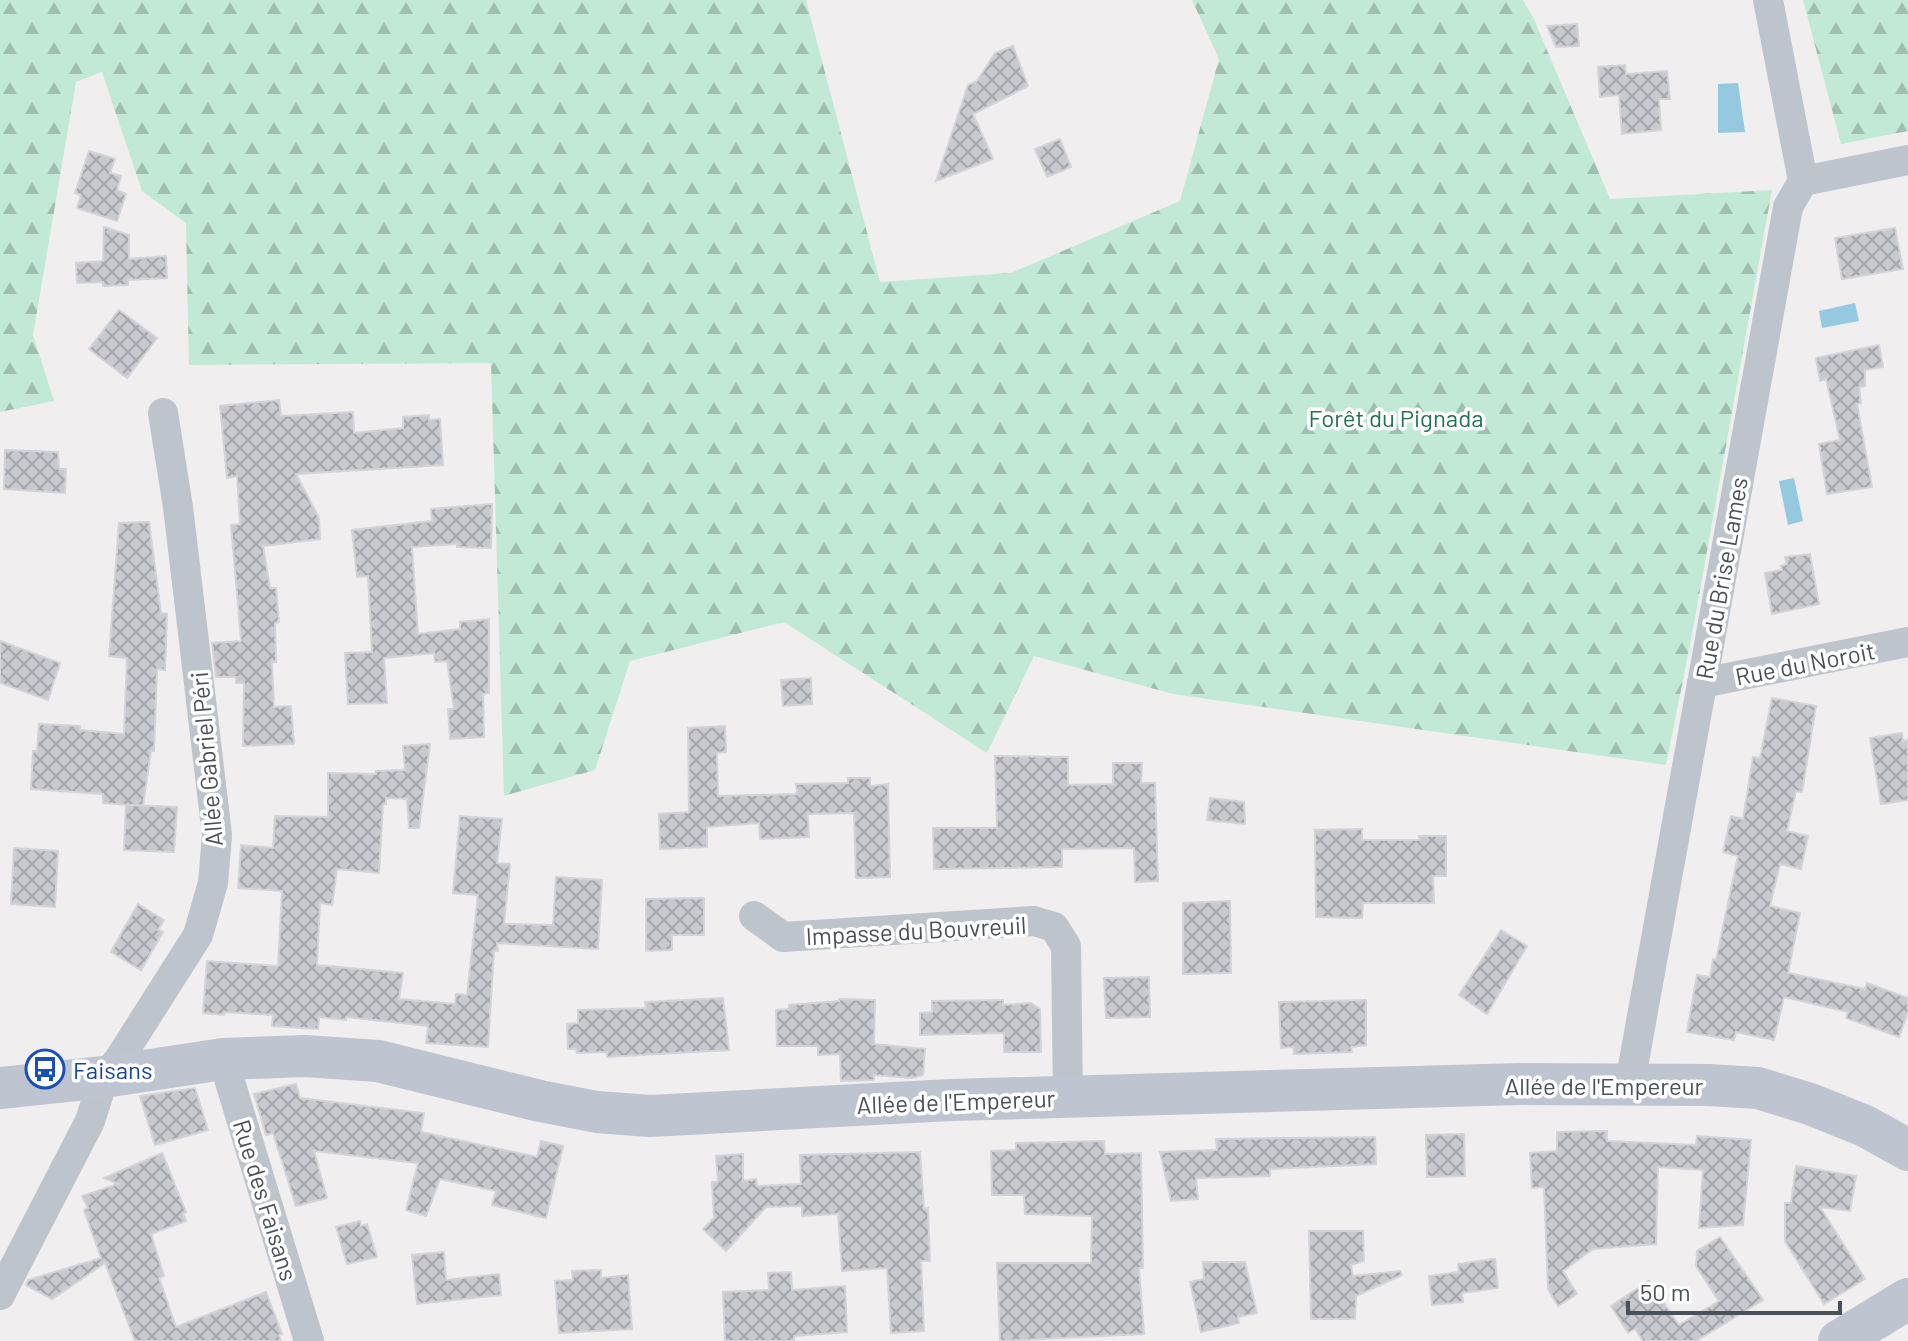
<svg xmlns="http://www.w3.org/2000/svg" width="1908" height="1341" font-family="Barlow,sans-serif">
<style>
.forest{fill:url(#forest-firs)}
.water{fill:#94c9e0}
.building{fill:url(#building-cross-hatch);stroke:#d3d4d9;stroke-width:2}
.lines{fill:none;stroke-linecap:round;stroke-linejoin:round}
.street{stroke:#bec4cb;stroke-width:30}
.secondary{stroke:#bec5d0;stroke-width:42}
.labels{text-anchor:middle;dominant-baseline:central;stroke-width:7;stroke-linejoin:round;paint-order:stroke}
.park-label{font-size:24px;fill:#227152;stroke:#fff}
.street-label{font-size:24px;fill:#495059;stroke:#fff}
.transit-label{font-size:24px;fill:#164399;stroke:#fff;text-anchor:start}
</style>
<defs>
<pattern id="forest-firs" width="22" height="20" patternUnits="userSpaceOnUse" patternTransform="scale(2)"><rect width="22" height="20" fill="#c2e9d5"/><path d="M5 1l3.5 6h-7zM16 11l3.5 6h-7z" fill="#a0bfb0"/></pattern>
<pattern id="building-cross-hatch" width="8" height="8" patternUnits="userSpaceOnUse" patternTransform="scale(2)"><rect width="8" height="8" fill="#c9cad0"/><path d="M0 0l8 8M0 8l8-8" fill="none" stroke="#a5a6ac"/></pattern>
</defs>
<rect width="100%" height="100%" fill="#f0eeee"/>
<g class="forest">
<path d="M0 0H806L880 282 1011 273 1180 201 1219 59 1192 0H1523L1533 17 1610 199 1772 190 1691 640 1666 765 1173 694 1034 656 987 753 784 622 630 661 595 770 504 796 491 363 189 365 186 223 142 191 102 72 76 82 33 335 54 401 0 412Z"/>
<path d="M1803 0H1908V131L1841 144Z"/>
</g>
<g class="water">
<path d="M1738 83 1745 132 1718 133V84Z"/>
<path d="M1855 303 1859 321 1822 328 1819 311Z"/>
<path d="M1794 478 1803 521 1788 525 1779 481Z"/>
</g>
<g class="building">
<path d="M1577 24 1579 46 1556 47 1547 26Z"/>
<path d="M1013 46 1028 86 973 114 993 159 936 181 968 85 977 81 995 53Z"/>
<path d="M1625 65 1626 74 1667 71 1670 99H1659L1661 130 1622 134 1619 95 1600 97 1598 67Z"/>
<path d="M1060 139 1071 167 1047 177 1035 149Z"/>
<path d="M89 151 115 159 110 173 121 176 117 190 126 194 117 221 77 208 81 195 75 193Z"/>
<path d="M104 227 129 235V259L166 256 167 278 128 280V285L103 286V282L77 283 76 263 103 261Z"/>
<path d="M1895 228 1903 269 1842 279 1835 238Z"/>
<path d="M119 310 157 338 127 378 89 349Z"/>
<path d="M1879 345 1883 367 1865 370V386L1859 387 1861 403 1857 404 1872 487 1827 494 1819 444 1840 440 1826 379 1820 381 1816 358Z"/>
<path d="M279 400 281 416 353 412 354 433 403 428V417L429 415V420L440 419 443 465 296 474 319 518 320 539 263 546 270 588H276L279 622 275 623 276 662H272L274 707 291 706 294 744 243 746 244 683H236V677H216L212 643 241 641 231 525 240 524 237 476 227 478 220 406Z"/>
<path d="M5 450 58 452 59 469H66L65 493 4 489Z"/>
<path d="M492 504 491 548 457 547V544L412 547 418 634 460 629V622L489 619V693L483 694 484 737 450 739 448 709H454L447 661 435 662 434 653 384 658 387 703 348 704 345 653 372 652 368 576 357 577 352 530 432 521 431 509Z"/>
<path d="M149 522 161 613 167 614 165 670 157 669 154 751H151L143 806 103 803V794L31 789 33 751H37L39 724 80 726V730L124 734 127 658 109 656 119 523Z"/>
<path d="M1810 554 1819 604 1772 614 1765 573 1782 570 1781 566 1787 564 1785 557Z"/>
<path d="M0 641 60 663 48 700 0 683Z"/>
<path d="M811 678 812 704 783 706 781 680Z"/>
<path d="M1772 698 1816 706 1802 792 1796 791 1787 831 1808 836 1801 869 1780 864 1770 906 1800 913 1788 973 1865 989 1867 983 1908 998V1012L1899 1037 1846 1018 1848 1012 1784 997 1774 1040 1736 1032 1734 1040 1687 1032 1697 975 1710 977 1713 959 1716 960 1738 856 1723 852 1731 816 1743 819 1753 757 1760 758Z"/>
<path d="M725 726 726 752 717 753 718 796 797 794 796 784 848 783V778H870V786L888 784 890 877 856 878 854 813 808 814 809 837 760 839 759 823 707 827V847L660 849 659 814 689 812 688 728Z"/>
<path d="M1902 733 1903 741 1908 740V800L1881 804 1870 738Z"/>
<path d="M430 744 419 828H409L407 799 386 798V804H383L379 873 337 869 332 905 320 903 317 965 403 973 399 999 455 1004 456 994 467 995 478 895 453 893 460 816 502 819 497 863 510 864 504 924 553 925 556 877 602 880 598 949 497 943 498 951H494L488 1047 426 1043 428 1026 346 1017V1020L319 1017 318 1029 272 1026 273 1015 225 1012 224 1015 203 1013 207 961 278 966 282 891 238 888 241 845 273 848 275 816 328 817V773L376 774V771L405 770 403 746Z"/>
<path d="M995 756 1068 757V785L1113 784V763H1142L1141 783H1155L1158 881 1135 882 1134 848 1062 849V867L934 869 933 828H997Z"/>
<path d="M1210 798 1244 802 1245 824 1207 820Z"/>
<path d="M126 805 177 807 174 852 124 850Z"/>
<path d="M1362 829V840H1420L1419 836H1446V876H1433L1434 903H1363L1362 918 1316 917 1315 830Z"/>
<path d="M14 848 58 851 55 907 11 904Z"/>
<path d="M704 898V935H672V950L646 951V899Z"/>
<path d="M1230 901 1231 973 1183 974V903Z"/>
<path d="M138 904 164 920 158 930 163 932 141 970 111 952Z"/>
<path d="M1501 930 1527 946 1487 1014 1459 995Z"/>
<path d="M1149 977 1150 1017 1106 1018 1104 978Z"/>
<path d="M723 998 729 1050 607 1057V1052L577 1053 576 1049H568L567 1024 578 1023V1010L646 1008 645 1002Z"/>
<path d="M839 999 875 1000 874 1044 925 1049 923 1075 912 1078 874 1075V1080L841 1081 840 1054 818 1055V1046H777L776 1010 789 1009V1005L839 1001Z"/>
<path d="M1003 1000V1005L1031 1003 1040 1009 1041 1052H1004V1033L920 1035V1013L932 1012V1001Z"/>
<path d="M1366 1000V1045L1351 1047 1352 1052 1294 1054 1293 1047 1281 1048 1279 1002Z"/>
<path d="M296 1084 300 1098 424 1113 421 1132 537 1157 541 1141 563 1146 546 1218 492 1205 496 1191 440 1179 426 1216 406 1210 418 1163 314 1151 327 1198 296 1206 273 1133 266 1135 254 1094Z"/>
<path d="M195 1088 208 1130 155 1145 140 1096Z"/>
<path d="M1607 1131V1141L1696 1145 1697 1136 1751 1140 1743 1225 1699 1228 1703 1170 1658 1167 1656 1244 1593 1249 1563 1271 1577 1294 1558 1306 1548 1289 1544 1187 1532 1188 1530 1153 1557 1151V1132Z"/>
<path d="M1464 1134 1465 1176 1427 1177 1426 1135Z"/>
<path d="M1375 1137 1376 1164 1270 1169V1176L1196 1178 1198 1199 1171 1201 1160 1152 1217 1150 1216 1139Z"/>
<path d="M1104 1141 1105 1154 1141 1153 1143 1268H1139L1144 1334 1000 1341 997 1263H1091L1092 1216 1025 1214 1024 1195H992L991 1151 1016 1150V1143Z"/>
<path d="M920 1152 924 1209 928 1208 930 1261H921L924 1331 891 1333 887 1268 842 1271 838 1214 802 1216V1206L766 1207 726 1251 703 1229 714 1218 712 1182H718L716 1156 743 1154V1181L756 1179 757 1186 801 1184 800 1155Z"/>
<path d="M162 1153 186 1212 183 1214 186 1221 151 1234 164 1276 159 1278 176 1327 266 1292 282 1334 279 1335 281 1341H135L105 1263 52 1299 26 1285 28 1280 101 1258 84 1210 88 1208 82 1196 118 1184 104 1178Z"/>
<path d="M1796 1166 1856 1176 1850 1211 1820 1207 1865 1279 1824 1304 1785 1241V1203H1791Z"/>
<path d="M360 1221 361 1226 367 1224 377 1257 347 1264 336 1227Z"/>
<path d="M1309 1231H1363L1364 1261 1351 1265 1353 1276 1400 1271 1402 1275 1356 1296 1355 1319H1311Z"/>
<path d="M1720 1237 1763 1300 1696 1341H1643L1635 1329 1628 1333 1611 1306 1649 1281 1679 1325 1719 1301 1696 1266 1697 1251Z"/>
<path d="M444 1252 446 1280 499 1274 501 1295 417 1304 412 1255Z"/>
<path d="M1495 1259 1498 1288 1462 1293 1463 1302 1432 1305 1429 1276 1459 1272 1458 1264Z"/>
<path d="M1203 1262H1245L1257 1313 1238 1317 1239 1323 1201 1332 1190 1282 1204 1279Z"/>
<path d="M601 1270V1278L628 1275 632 1329 559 1333 555 1281 573 1280 572 1271Z"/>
<path d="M791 1272 792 1290 845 1286 847 1332 794 1336V1341H725L723 1292 769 1290 768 1273Z"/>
</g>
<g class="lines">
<g class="street">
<path d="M1768 0 1803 181"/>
<path d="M1702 683 1908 642"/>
<path d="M754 916 783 937 1034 921 1054 927 1066 946 1068 1097"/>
<path d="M223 1059 309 1341"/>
<path d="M1630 1083 1788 207 1803 181 1908 160"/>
<path d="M0 1295 90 1121 104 1077 118 1061 198 935 213 883 217 835 178 507 163 413"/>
</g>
<g class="secondary">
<path d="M0 1088 104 1077 223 1059 305 1056 378 1061 540 1101 597 1112 650 1116 951 1100 1521 1084 1708 1085 1758 1088 1810 1104 1865 1126 1908 1150"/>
<path d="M1839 1341 1908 1299"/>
</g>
</g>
<defs>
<g id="bus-ring" transform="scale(2)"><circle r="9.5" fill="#fff" stroke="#1a4fb4" stroke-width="1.5"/><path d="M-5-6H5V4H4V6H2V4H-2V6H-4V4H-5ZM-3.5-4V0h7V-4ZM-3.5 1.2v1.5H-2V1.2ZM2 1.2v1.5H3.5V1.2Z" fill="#1a4fb4"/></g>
</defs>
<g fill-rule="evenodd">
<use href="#bus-ring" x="45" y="1069"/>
</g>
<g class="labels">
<g class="park-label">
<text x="1396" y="417">Forêt du Pignada</text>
</g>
<g class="street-label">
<text transform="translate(1721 578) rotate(-80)">Rue du Brise Lames</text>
<text transform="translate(1805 663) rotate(-11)">Rue du Noroit</text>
<text transform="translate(206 759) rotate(-95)">Allée Gabriel Péri</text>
<text transform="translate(916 930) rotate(-3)">Impasse du Bouvreuil</text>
<text x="1604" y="1085">Allée de l'Empereur</text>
<text transform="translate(956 1101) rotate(-2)">Allée de l'Empereur</text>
<text transform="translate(266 1200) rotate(73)">Rue des Faisans</text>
</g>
<g class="transit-label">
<text x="73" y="1069">Faisans</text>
</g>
</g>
<path d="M1628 1301v12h212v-12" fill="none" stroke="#495059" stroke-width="4"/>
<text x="1640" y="1301" font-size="24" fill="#495059" stroke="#ffffff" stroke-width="6" paint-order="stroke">50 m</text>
</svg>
